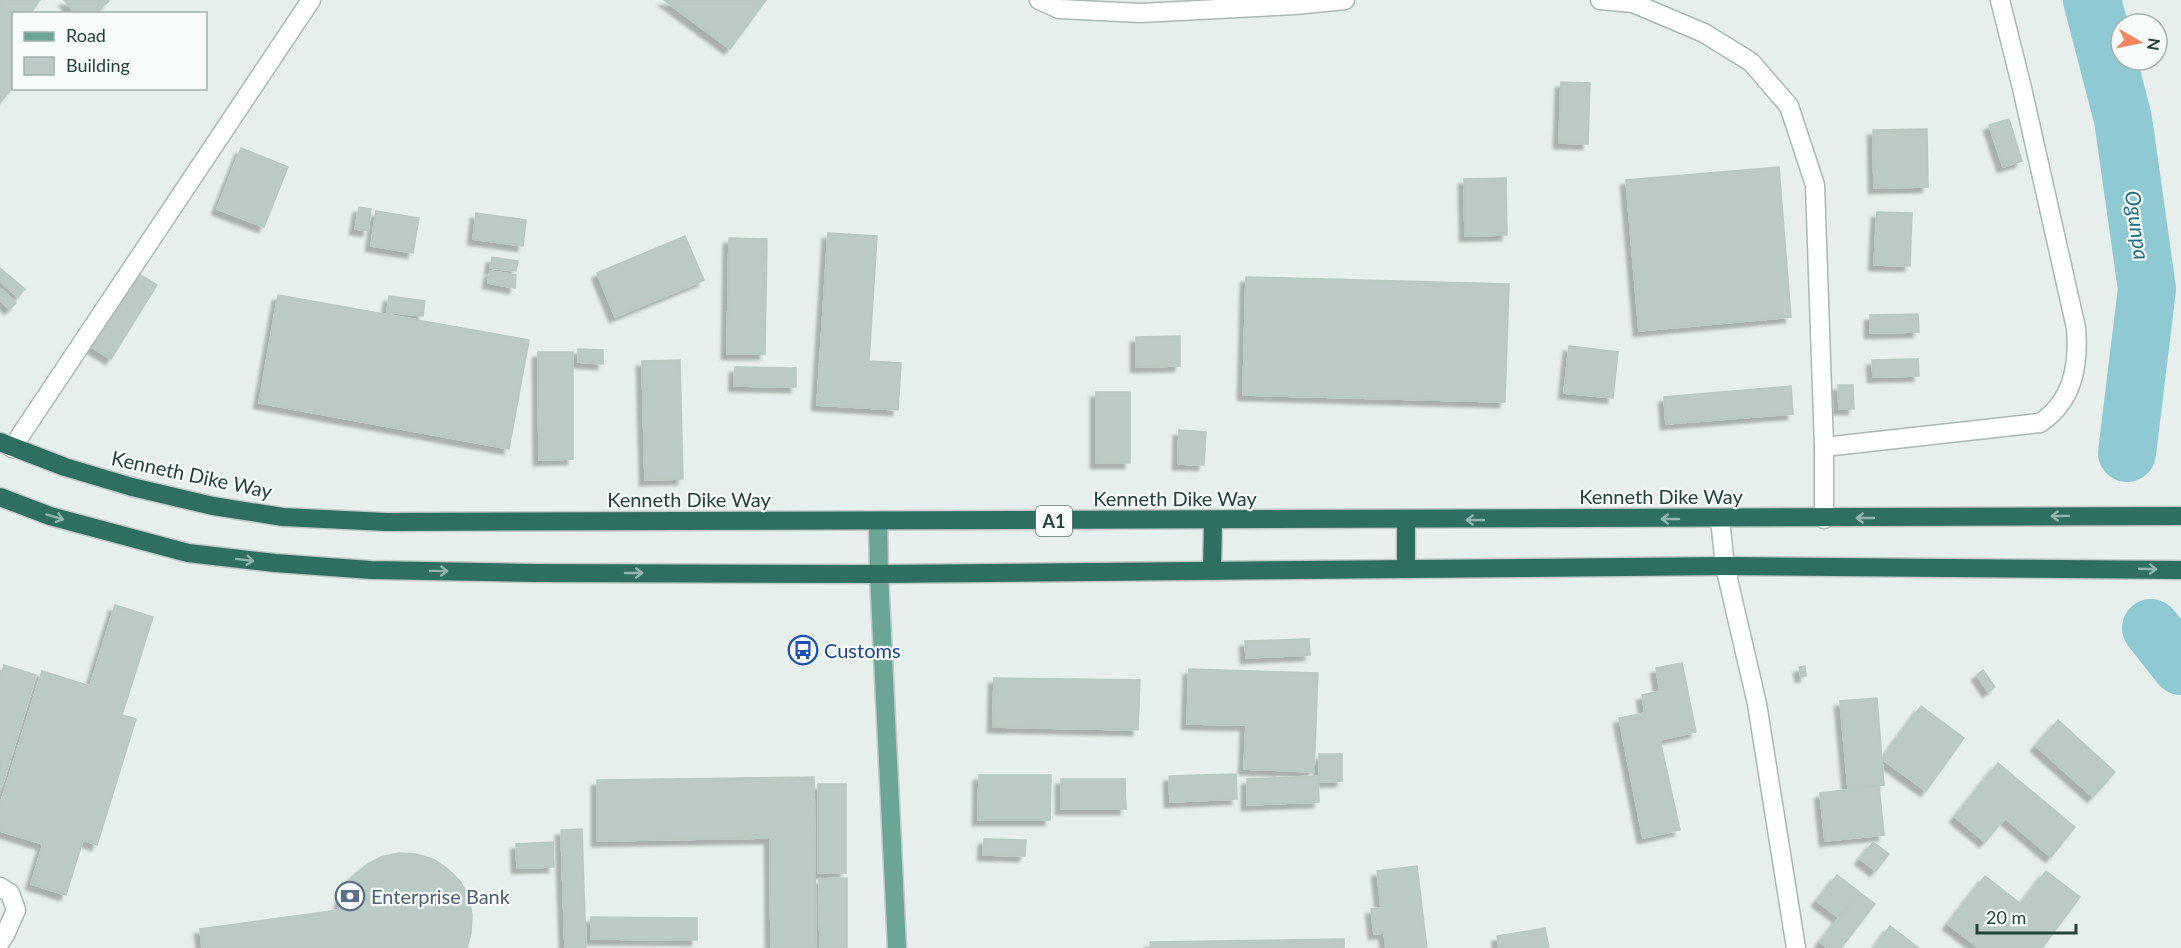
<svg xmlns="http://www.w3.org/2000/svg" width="2181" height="948" font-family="Lato,sans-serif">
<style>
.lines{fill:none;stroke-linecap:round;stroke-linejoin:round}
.river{stroke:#8ec9d4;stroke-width:58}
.building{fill:#bbcac4;stroke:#b8c9c2;stroke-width:1.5;filter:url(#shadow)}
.minor-casing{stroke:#a8b8b2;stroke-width:21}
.major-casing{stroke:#c2cac8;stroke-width:21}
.highway-casing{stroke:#c2cac8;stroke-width:21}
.minor{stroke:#fff;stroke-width:18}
.major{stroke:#6aa596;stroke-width:18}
.highway{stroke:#2f6f62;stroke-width:18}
.oneway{stroke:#93b5ae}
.labels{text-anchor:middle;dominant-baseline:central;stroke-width:4.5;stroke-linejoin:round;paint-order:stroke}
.shield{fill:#f7fbf9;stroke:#637a73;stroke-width:1.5}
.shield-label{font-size:18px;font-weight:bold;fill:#24423a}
.street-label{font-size:20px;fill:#24423a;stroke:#f7fbf9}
.transit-label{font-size:20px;fill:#164399;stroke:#f7fbf9;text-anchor:start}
.service-label{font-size:20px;fill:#4e5e75;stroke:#f7fbf9;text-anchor:start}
.water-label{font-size:21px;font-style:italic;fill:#1c6f80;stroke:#f7fbf9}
</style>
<defs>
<filter id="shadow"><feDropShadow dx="-5.5" dy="5.5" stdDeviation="1.5" flood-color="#0004"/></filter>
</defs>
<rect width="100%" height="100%" fill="#e6efeb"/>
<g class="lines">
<g class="river">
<path d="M2092 0 2123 119 2147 289 2127 453"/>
<path d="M2151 628 2181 666"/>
</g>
</g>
<g class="building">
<path d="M0 0H40L30 14H14V86L0 103Z"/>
<path d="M64 0H108L109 1 95 14H76Z"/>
<path d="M664 0H766L730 49Z"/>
<path d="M1561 82 1590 83 1588 144 1559 143Z"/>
<path d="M2009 119 2022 161 2003 167 1989 125Z"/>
<path d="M1927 129 1928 187 1874 188 1873 130Z"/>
<path d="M241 148 288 167 264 227 217 209Z"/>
<path d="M1779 167 1791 317 1639 331 1626 180Z"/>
<path d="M1506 178 1507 235 1465 236 1464 179Z"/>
<path d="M359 207 371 209 368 231 355 229Z"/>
<path d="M376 211 419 218 413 253 371 246Z"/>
<path d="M1877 212 1912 213 1910 266 1874 265Z"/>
<path d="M476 213 526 220 523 246 473 239Z"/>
<path d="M828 233 877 236 869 361 901 363 898 410 817 405Z"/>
<path d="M685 236 704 280 615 317 597 273Z"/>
<path d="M729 238 767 239 765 354H727Z"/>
<path d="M492 257 518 261 516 271 490 268Z"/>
<path d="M0 268 25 289 18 297 0 281Z"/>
<path d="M490 271 516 275 515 288 488 283Z"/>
<path d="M136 272 157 285 111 359 90 346Z"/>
<path d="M1246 277 1509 284 1505 402 1243 395Z"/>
<path d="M0 288 16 303 10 309 0 300Z"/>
<path d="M278 295 529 340 509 449 259 403Z"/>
<path d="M389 296 425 301 423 316 387 312Z"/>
<path d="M1918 314 1919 332 1870 333V315Z"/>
<path d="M1180 336V366L1136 367V337Z"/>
<path d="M1569 346 1618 352 1613 398 1564 393Z"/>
<path d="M578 349 603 350V364L578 362Z"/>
<path d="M538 352H573V459L539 460Z"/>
<path d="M1918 359 1919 376 1873 377 1872 360Z"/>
<path d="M680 360 683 479 645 480 642 361Z"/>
<path d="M735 367 796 368V387L734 386Z"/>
<path d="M1838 385H1853L1854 409H1839Z"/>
<path d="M1791 386 1793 414 1666 424 1664 397Z"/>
<rect x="1096" y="392" width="34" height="71"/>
<path d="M1179 430 1206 432 1204 465 1178 464Z"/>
<path d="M115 605 153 617 122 715 136 719 97 845 83 840 66 895 31 884 43 844 0 831V805L42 671 90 686Z"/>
<path d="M1309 639 1310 655 1246 658 1245 641Z"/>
<path d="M1682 663 1696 732 1660 740 1680 830 1643 838 1619 718 1645 713 1642 695 1660 691 1656 668Z"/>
<path d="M4 665 36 675 2 786 0 785V678Z"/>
<path d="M1805 666 1806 676 1801 677 1799 667Z"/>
<path d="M1189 669 1318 673 1314 772 1244 769 1246 725 1187 724Z"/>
<path d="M1983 670 1995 687 1988 692 1977 675Z"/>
<path d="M994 678 1140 680 1138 730 993 727Z"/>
<path d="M1877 698 1884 785 1848 788 1840 701Z"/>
<path d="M1921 706 1964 738 1926 791 1882 759Z"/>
<path d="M2058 720 2115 772 2093 797 2036 746Z"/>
<path d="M1319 754H1342V781L1319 782Z"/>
<path d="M1998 763 2075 827 2051 857 2005 818 1985 842 1955 817Z"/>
<path d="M1236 774 1237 799 1170 802 1169 776Z"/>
<path d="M979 775H1051L1050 820H978Z"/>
<path d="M1318 776 1319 802 1247 805V779Z"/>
<path d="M814 777 816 948H771L770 838 597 841V780Z"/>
<path d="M1061 779H1125L1126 809H1061Z"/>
<rect x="818" y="784" width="28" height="89"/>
<path d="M1879 786 1884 835 1825 841 1820 793Z"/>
<path d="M582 829 586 948H565L561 830Z"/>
<path d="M984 839 1026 840 1025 856 983 855Z"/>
<path d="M553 842 554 867 517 868 516 844Z"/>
<path d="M1873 842 1889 854 1876 871 1860 859Z"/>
<path d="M399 853 416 854 433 859 448 869 460 881 469 897 472 915 471 933 467 948H202L200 929 338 910 343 892 352 877 366 865 381 857Z"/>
<path d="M1417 866 1427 948H1386L1384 933 1374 934 1371 909 1381 908 1377 871Z"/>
<path d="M2046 871 2080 897 2042 948H1979L1948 924 1985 876 2021 904Z"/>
<path d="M1837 875 1858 891 1838 917 1817 901Z"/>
<path d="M847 878V948H820L819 879Z"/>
<path d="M1859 892 1875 904 1841 948H1828L1820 942Z"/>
<path d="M591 917 697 918V940L591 939Z"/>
<path d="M1890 926 1919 948H1874Z"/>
<path d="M1545 928 1549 948H1499L1497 936Z"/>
<path d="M1344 939V948H1151L1150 942Z"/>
</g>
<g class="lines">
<g class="minor-casing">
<g id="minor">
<path d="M1039 0 1059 9 1141 13 1295 5 1345 0"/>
<path d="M1600 0 1633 3 1704 33 1751 62 1789 106 1815 185 1824 447V519"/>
<path d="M1824 447 2040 423C2073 401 2079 366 2076 328L2022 88 2000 0"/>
<path d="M12 448 311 0"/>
<path d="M1720 519 1725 566 1757 704 1796 948"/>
<path d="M0 887 10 893 16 910 5 935 0 942"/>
</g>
</g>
<g class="major-casing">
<path id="major" d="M878 521 879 574 897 948"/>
</g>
<g class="highway-casing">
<g id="highway">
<path d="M0 442 65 467 132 487 213 506 283 517 386 522 2181 516"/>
<path d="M0 497 50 516 188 553 275 563 371 570 534 573 879 574 1725 566 2181 570"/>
<path d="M1406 569V520"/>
<path d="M1212 571 1213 520"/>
</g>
</g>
<use href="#minor" class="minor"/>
<use href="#major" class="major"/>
<use href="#highway" class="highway"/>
</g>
<defs><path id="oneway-shaft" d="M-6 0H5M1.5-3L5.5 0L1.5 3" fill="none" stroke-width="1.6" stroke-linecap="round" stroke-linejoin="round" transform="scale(1.5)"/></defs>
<g class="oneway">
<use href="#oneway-shaft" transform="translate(2060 516) rotate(179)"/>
<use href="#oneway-shaft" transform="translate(55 517) rotate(17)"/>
<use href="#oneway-shaft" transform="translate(1865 518) rotate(180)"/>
<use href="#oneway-shaft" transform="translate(1670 519) rotate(180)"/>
<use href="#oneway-shaft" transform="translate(1475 520) rotate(180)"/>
<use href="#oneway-shaft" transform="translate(245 560) rotate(7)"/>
<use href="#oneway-shaft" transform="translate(2148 569) rotate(2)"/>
<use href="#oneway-shaft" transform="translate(439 571) rotate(1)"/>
<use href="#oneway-shaft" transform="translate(634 573)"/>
</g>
<defs>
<g id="bus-ring" transform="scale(1.5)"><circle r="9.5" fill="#f7fbf9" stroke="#1a4fb4" stroke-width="1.5"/><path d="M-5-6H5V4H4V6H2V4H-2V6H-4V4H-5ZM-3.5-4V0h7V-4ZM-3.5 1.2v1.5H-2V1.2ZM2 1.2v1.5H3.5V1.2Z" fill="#1a4fb4"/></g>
<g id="bank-ring" transform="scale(1.5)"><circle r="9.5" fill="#f7fbf9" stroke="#5c6f8a" stroke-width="1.5"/><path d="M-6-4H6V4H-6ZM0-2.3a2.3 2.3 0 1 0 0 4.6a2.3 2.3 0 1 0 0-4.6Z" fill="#5c6f8a"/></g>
</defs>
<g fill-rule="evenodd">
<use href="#bus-ring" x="803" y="650"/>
<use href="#bank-ring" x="350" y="896"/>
</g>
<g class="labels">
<rect class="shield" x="1036" y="506" width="36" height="30" rx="4.5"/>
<g class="shield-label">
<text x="1054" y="521">A1</text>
</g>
<g class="street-label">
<text transform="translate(192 474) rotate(12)">Kenneth Dike Way</text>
<text x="1661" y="496">Kenneth Dike Way</text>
<text x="1175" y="498">Kenneth Dike Way</text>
<text x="689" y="499">Kenneth Dike Way</text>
</g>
<g class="transit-label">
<text x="824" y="650">Customs</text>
</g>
<g class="service-label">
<text x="371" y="896">Enterprise Bank</text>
</g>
<g class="water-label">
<text transform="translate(2138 225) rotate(82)">Ogunpa</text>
</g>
</g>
<rect x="12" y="12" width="195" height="78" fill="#f7fbf9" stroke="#a3b1ad" stroke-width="1.5"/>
<rect x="24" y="32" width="30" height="9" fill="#6aa596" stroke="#a3b1ad" stroke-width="1.5"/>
<text x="66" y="42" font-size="18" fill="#24423a">Road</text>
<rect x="24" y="57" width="30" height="18" fill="#bbcac4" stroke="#a3b1ad" stroke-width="1.5"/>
<text x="66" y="72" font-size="18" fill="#24423a">Building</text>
<g transform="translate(2139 42) rotate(99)"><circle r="28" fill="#f7fbf9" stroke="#a3b1ad" stroke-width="1.5"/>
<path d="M0-4.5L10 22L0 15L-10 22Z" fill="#f4845f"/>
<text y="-9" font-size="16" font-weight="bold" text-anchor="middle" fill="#24423a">N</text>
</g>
<path d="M1977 924v9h99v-9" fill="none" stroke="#24423a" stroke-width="3"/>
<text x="1986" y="924" font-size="18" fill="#24423a" stroke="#f7fbf9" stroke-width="4.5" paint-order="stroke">20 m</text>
</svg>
